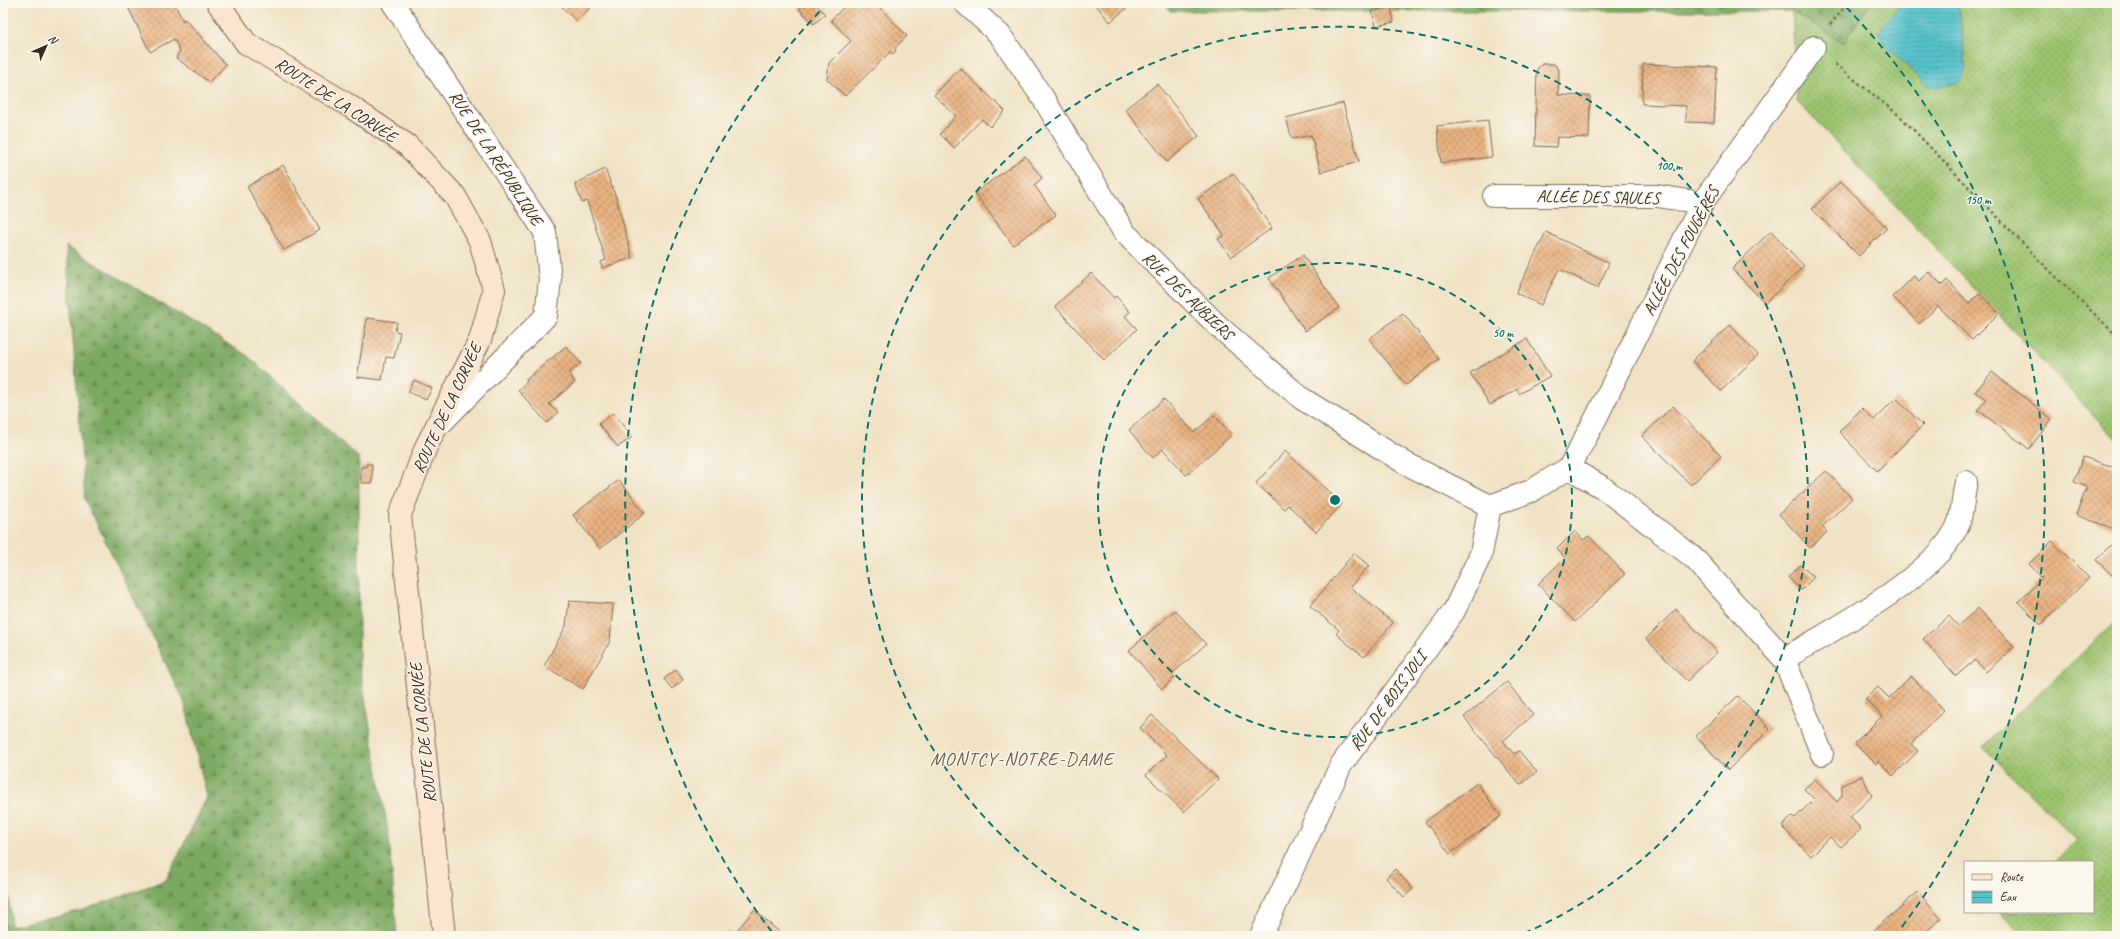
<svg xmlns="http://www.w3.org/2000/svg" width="2120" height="939" viewBox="0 0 2120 939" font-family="Caveat,sans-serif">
  <defs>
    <pattern id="grass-dots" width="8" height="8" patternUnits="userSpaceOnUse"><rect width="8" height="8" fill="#9bc36e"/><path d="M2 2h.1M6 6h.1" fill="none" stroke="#809f5a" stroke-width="1.8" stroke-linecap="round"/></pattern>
    <pattern id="forest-firs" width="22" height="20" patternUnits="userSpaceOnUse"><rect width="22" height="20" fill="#7ca961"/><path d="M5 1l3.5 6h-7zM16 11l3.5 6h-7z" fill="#678a4f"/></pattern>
    <pattern id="water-rules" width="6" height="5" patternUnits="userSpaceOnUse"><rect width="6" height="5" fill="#55c2cc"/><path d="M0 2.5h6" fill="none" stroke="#489ea5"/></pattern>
    <pattern id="building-cross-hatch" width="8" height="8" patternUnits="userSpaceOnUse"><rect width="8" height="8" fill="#e9b281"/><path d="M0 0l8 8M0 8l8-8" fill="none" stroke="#be9169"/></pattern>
  </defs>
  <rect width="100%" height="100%" fill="#fbf7ec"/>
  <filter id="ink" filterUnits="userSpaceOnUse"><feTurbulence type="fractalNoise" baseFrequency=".025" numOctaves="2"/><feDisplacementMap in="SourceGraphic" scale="8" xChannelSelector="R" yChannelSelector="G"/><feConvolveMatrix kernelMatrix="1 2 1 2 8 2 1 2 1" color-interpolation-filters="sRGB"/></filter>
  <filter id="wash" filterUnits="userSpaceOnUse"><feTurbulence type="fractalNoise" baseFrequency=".012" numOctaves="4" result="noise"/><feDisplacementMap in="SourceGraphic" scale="16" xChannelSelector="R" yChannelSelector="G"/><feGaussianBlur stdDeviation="0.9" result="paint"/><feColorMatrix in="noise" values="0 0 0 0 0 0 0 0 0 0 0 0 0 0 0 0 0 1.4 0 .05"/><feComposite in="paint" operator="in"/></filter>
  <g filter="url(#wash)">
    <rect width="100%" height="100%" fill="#f0e2c4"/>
    <g fill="url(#grass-dots)" stroke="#6b7646">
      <path d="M1870,3H2117V440L1797,101L1792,11L1844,43Z"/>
      <path d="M2117,620V936H2024L2000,914L2002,912H2093V862H2054L2077,840L1983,747Z"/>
    </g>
    <g fill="url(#forest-firs)" stroke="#5c6a40">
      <path d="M1164,3H1870L1844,43L1792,11H1170Z"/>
      <path d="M66,246L248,356L359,458V662L389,837L397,936H3V800L11,926L83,910L166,880L207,797L184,701L85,500Z"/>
    </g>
    <path fill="url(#water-rules)" stroke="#487675" d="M1901,3H1958L1966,67L1964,75L1959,82L1941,87L1928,86L1884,43L1878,32Z"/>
    <g id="blocks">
      <g fill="url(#building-cross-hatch)">
        <path d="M126,3H174L183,21L185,19L226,65L209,82L176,58L180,51L174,39L150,52Z"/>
        <path d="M567,3H592L593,5L576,21L562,7Z"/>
        <path d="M805,3H815L825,14L814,24L799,9Z"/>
        <path d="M848,3H875L907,36L895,48L896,51L892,54L890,52L845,96L827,79L829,63L851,41L831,20Z"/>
        <path d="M1094,3H1133L1110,22Z"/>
        <path d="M1391,7L1394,22L1376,26L1372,11Z"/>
        <path d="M1542,64H1554L1559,70L1558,95L1590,96L1589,138L1557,137L1556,147L1535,146L1537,69Z"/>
        <path d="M1643,64L1717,67L1714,123L1686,122V106L1642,104Z"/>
        <path d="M960,68L1005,111L990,127L982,119L954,148L940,134L956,116L934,95Z"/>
        <path d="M1157,84L1199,136L1167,162L1125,109Z"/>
        <path d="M1343,103L1359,162L1321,172L1311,135L1292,139L1286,118Z"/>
        <path d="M1488,120L1492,157L1441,163L1437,126Z"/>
        <path d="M1025,156L1042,178L1034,185L1056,215L1013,245L975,193Z"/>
        <path d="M283,165L320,230L284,250L247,187Z"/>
        <path d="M605,169L617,200L632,258L602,268L601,262L606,260L587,201L582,203L575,184Z"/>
        <path d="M1233,173L1272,228L1231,257L1218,239L1224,235L1198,199Z"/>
        <path d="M1841,181L1887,228L1859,256L1812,209Z"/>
        <path d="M1771,231L1804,266L1765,303L1732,269Z"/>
        <path d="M1546,232L1609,263L1598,288L1559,269L1541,305L1516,293Z"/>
        <path d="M1303,255L1339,308L1305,331L1269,278Z"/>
        <path d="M1929,272L1942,285L1947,280L1969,303L1979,293L1999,313L1972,340L1938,306L1919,324L1893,297L1914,276L1919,281Z"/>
        <path d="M1091,273L1114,298L1116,296L1130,312L1125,316L1137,329L1104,360L1055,306Z"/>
        <path d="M1403,313L1439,359L1406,385L1369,339Z"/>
        <path d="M367,318L397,322L395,331L400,332L394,358L386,357L382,380L357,377Z"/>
        <path d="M1730,325L1758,355L1721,391L1692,361Z"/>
        <path d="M1527,339L1550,376L1519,394L1517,389L1490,405L1470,373Z"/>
        <path d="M566,346L581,363L569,373L575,382L549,404L558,413L547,423L518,390L527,382L526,380Z"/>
        <path d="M1992,372L2052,419L2029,449L1978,410L1986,399L1975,392Z"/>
        <path d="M414,380L432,388L426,400L408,392Z"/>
        <path d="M1896,398L1923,425L1877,471L1839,432L1862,408L1874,420Z"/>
        <path d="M1164,399L1194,433L1214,415L1232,435L1186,475L1163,449L1153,458L1129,430Z"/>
        <path d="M1673,406L1721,456L1691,485L1642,436Z"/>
        <path d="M613,413L632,437L618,447L599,424Z"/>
        <path d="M1285,451L1342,504L1316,532L1288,505L1284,509L1256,483Z"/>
        <path d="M2083,457L2117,468V530L2076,515L2087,487L2074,482Z"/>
        <path d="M366,464H372V483H361V467H366Z"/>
        <path d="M1826,471L1852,498L1822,527L1827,532L1810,548L1779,514Z"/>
        <path d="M619,480L645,513L600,549L573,515Z"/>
        <path d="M1575,531L1583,540L1589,536L1625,574L1575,622L1538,584L1565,558L1557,549Z"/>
        <path d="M2117,539V580L2096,560Z"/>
        <path d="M2052,541L2089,578L2041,625L2018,602L2042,578L2029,564Z"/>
        <path d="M1354,553L1369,566L1350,587L1393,623L1364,657L1336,634L1339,630L1310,606Z"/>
        <path d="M1800,565L1814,577L1801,590L1788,577Z"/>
        <path d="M569,601L613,604L610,641L583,689L544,666L566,626Z"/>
        <path d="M1978,608L2014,647L1986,672L1975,660L1956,676L1923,639L1949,616L1958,626Z"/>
        <path d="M1676,609L1717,652L1687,681L1646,639Z"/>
        <path d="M1175,610L1206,644L1172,674L1175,677L1162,689L1129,650Z"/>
        <path d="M676,670L683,680L672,689L664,679Z"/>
        <path d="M1911,676L1944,710L1911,744L1918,751L1893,776L1878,761L1876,764L1855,743L1882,716L1865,699L1878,687L1889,698Z"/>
        <path d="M1507,682L1533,715L1503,741L1514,754L1519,751L1537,772L1520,785L1464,717Z"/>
        <path d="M1738,696L1770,729L1728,770L1696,736Z"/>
        <path d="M1152,715L1218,779L1184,812L1146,775L1167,755L1140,728Z"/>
        <path d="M1862,776L1872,796L1850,817L1861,829L1841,847L1830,837L1811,856L1782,827L1792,816L1795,818L1814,799L1804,789L1815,779L1837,802L1842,796V785Z"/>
        <path d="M1477,783L1501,816L1450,854L1425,822Z"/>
        <path d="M1395,869L1413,889L1404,897L1386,878Z"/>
        <path d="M1918,892L1941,919L1921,936H1879L1874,930Z"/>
        <path d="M754,910L784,936H724L728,931L733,935Z"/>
      </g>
    </g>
  </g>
  <g filter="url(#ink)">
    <use href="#blocks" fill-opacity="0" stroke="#7a6a58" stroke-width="1"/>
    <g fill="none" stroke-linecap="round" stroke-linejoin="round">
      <g stroke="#7a6a58" stroke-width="24">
        <g id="street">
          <path d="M393,3L545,232L550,279L546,316L440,424"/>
          <path d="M965,3L1000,35L1043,98L1124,232L1217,325L1301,398L1405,463L1490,506"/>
          <path d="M1494,196H1657L1702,203"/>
          <path d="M1569,468L1602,487L1694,558L1784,659L1822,754"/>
          <path d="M1784,659C1830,631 1942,573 1959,522C1963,509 1963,495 1966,482"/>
          <path d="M1261,936L1341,765L1454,611L1481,554L1490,506L1531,491L1569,468L1595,420L1702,203L1814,47"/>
        </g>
      </g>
      <g stroke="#7a6a58" stroke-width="24">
        <path id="secondary" d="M218,3L246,43L345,103L407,145L455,196L480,241L494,290L480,340L426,447L400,515L444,936"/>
      </g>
      <g stroke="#7a6a58" stroke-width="2.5" stroke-dasharray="3 3" stroke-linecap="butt">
        <path d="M1830,25L1848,3"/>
        <path d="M1835,64L1901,117L2040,261L2117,336"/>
      </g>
      <use href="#street" stroke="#fff" stroke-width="22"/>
      <use href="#secondary" stroke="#fce5cf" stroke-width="22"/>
    </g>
  </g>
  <g fill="none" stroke="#0f766e" stroke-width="2" stroke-dasharray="7 5">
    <circle cx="1335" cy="500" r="237"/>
    <path d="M1150 935A473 473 0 1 1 1520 935"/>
    <path d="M772 932A710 710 0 0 1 824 7M1846 7A710 710 0 0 1 1898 932"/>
  </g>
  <g text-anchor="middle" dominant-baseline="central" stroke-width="3" stroke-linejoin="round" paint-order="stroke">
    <g font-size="17" fill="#3b2a1e" stroke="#fbf7ec">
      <text transform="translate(336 100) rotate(33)">ROUTE DE LA CORVÉE</text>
      <text transform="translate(496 158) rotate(57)">RUE DE LA RÉPUBLIQUE</text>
      <text transform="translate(1598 197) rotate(1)">ALLÉE DES SAULES</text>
      <text transform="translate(1681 251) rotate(-62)">ALLÉE DES FOUGÈRES</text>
      <text transform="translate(1188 296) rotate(44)">RUE DES AUBIERS</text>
      <text transform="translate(447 408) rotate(-65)">ROUTE DE LA CORVÉE</text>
      <text transform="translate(1388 701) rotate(-54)">RUE DE BOIS JOLI</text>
      <text transform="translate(423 733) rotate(-96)">ROUTE DE LA CORVÉE</text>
    </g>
    <g font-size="19" letter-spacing="1" fill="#785a41" stroke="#fbf7ec">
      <text x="1022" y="759">MONTCY-NOTRE-DAME</text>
    </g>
  </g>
  <circle cx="1335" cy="500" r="6" fill="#0f766e" stroke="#fbf7ec" stroke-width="2"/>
  <g font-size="12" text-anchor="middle" font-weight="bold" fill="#0f766e" stroke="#fbf7ec" stroke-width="3" stroke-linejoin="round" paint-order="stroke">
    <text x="1669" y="170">100 m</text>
    <text x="1978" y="204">150 m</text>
    <text x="1503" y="337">50 m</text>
  </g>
  <rect width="2120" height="939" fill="none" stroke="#fbf7ec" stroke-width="16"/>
  <rect x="1964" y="861" width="130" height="52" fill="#fbf7ec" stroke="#aea59a"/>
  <rect x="1972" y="874" width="20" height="6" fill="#fce5cf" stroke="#aea59a"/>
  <text x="2000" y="881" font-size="12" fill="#3b2a1e">Route</text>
  <rect x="1972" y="891" width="20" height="12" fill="url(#water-rules)" stroke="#aea59a"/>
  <text x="2000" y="901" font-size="12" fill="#3b2a1e">Eau</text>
  <g transform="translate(46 46) rotate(45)" stroke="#fbf7ec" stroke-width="3" paint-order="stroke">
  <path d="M0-3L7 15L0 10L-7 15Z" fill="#3b2a1e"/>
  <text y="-6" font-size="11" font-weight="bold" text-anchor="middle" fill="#3b2a1e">N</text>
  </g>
</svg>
